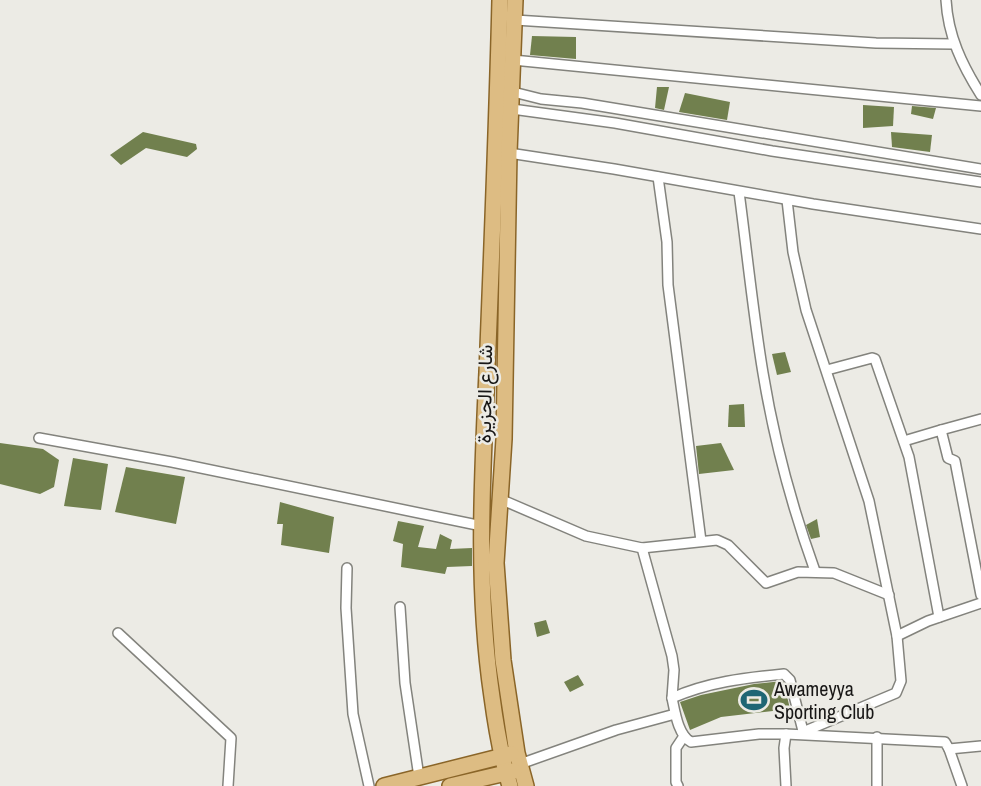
<svg xmlns="http://www.w3.org/2000/svg" width="981" height="786" viewBox="0 0 981 786" font-family="'Archivo Narrow',Vazirmatn,sans-serif">
  <rect width="100%" height="100%" fill="#ecebe5"/>
  <g fill="#71804e">
    <path d="M532,36L576,37V59L530,55Z"/>
    <path d="M657,87H669L664,110L655,108Z"/>
    <path d="M685,93L730,102L727,120L679,112Z"/>
    <path d="M863,105L894,107L893,126L863,128Z"/>
    <path d="M912,106L936,108L933,119L911,114Z"/>
    <path d="M143,132L196,144L197,149L187,157L146,148L121,165L110,155Z"/>
    <path d="M891,132L932,135L930,152L892,147Z"/>
    <path d="M785,352L791,372L777,375L772,354Z"/>
    <path d="M744,404L745,427H728L729,405Z"/>
    <path d="M0,443L43,449L59,460L54,487L40,494L0,484Z"/>
    <path d="M721,443L734,470L699,474L696,446Z"/>
    <path d="M73,458L108,464L101,510L64,506Z"/>
    <path d="M126,467L185,477L176,524L115,512Z"/>
    <path d="M280,502L334,517L329,553L281,545L283,524H277Z"/>
    <path d="M817,519L820,537L811,539L806,525Z"/>
    <path d="M398,521L424,526L418,547L436,549L440,534L452,540L450,549L472,548V566L447,567L445,574L401,567L403,544L393,541Z"/>
    <path d="M546,620L550,633L537,637L534,623Z"/>
    <path d="M578,675L584,685L570,692L564,682Z"/>
    <path d="M782,681L784,683L790,709L721,717L690,730L680,702L701,695L754,684Z"/>
  </g>
  <g fill="none" stroke-linecap="round" stroke-linejoin="round">
    <g stroke="#83837d" stroke-width="12">
      <g id="street">
        <path d="M946,0C948,36 962,65 981,95"/>
        <path d="M515,20L876,43L953,44"/>
        <path d="M513,60L981,106"/>
        <path d="M513,92L541,99L582,103L981,169"/>
        <path d="M512,109L615,123L772,151L981,182"/>
        <path d="M509,153L614,169L813,204L981,229"/>
        <path d="M658,177L667,242L668,285L701,541"/>
        <path d="M739,192C747,252 753,313 763,373C774,440 792,507 815,571"/>
        <path d="M787,200L793,252L806,310L869,501L897,636L901,681L896,693L803,732"/>
        <path d="M827,370L872,358L875,359L909,457L939,617"/>
        <path d="M941,430L981,419"/>
        <path d="M39,438L172,462L482,526"/>
        <path d="M904,441L941,430L948,458L955,461L981,595"/>
        <path d="M500,499L586,536L642,548L672,656L674,670L672,698"/>
        <path d="M642,548L717,540L728,545L766,583L798,572L834,573L889,595"/>
        <path d="M347,568L346,608L353,714L369,786"/>
        <path d="M400,607L405,683L419,777"/>
        <path d="M118,633L231,738L228,786"/>
        <path d="M897,636L928,621L981,603"/>
        <path d="M804,735L790,680L784,674C744,678 708,682 672,698C675,712 678,735 691,742L759,734H786L945,742L949,749L962,786"/>
        <path d="M877,737V786"/>
        <path d="M949,749L981,746"/>
        <path d="M520,764L616,730L675,714"/>
        <path d="M678,786L676,782V748L684,736"/>
        <path d="M786,786L784,748L786,734"/>
      </g>
    </g>
    <g stroke="#8a6528" stroke-width="18">
      <g id="primary">
        <path d="M500,0C497,124 492,248 487,372C482,480 476,589 492,697C496,727 501,757 510,786"/>
        <path d="M515,0L509,153L504,439L496,563L503,660L517,753L526,786"/>
        <path d="M384,786L511,754"/>
        <path d="M450,786L514,771"/>
      </g>
    </g>
    <use href="#street" stroke="#fff" stroke-width="9"/>
    <use href="#primary" stroke="#ddbc83" stroke-width="15"/>
  </g>
  <defs>
    <g id="stadium-bare" transform="scale(2.07)"><path d="M0-5a6.5 5 0 1 0 0 10a6.5 5 0 1 0 0-10ZM-3.5-1.8h7v3.6h-7Z" fill="#1e6674" stroke="#ecebe5" stroke-width="2.5" paint-order="stroke"/></g>
  </defs>
  <g fill-rule="evenodd">
    <use href="#stadium-bare" x="754" y="700"/>
  </g>
  <g text-anchor="middle" dominant-baseline="central" stroke-width="5" stroke-linejoin="round" paint-order="stroke">
    <g font-size="20" fill="#181716" stroke="#ecebe5">
      <text transform="translate(484 394) rotate(-89)">شارع الجزيرة</text>
    </g>
    <g font-size="20" fill="#181716" stroke="#ecebe5" text-anchor="start">
      <text x="774" y="688">Awameyya<tspan x="774" dy="23">Sporting Club</tspan></text>
    </g>
  </g>
</svg>
